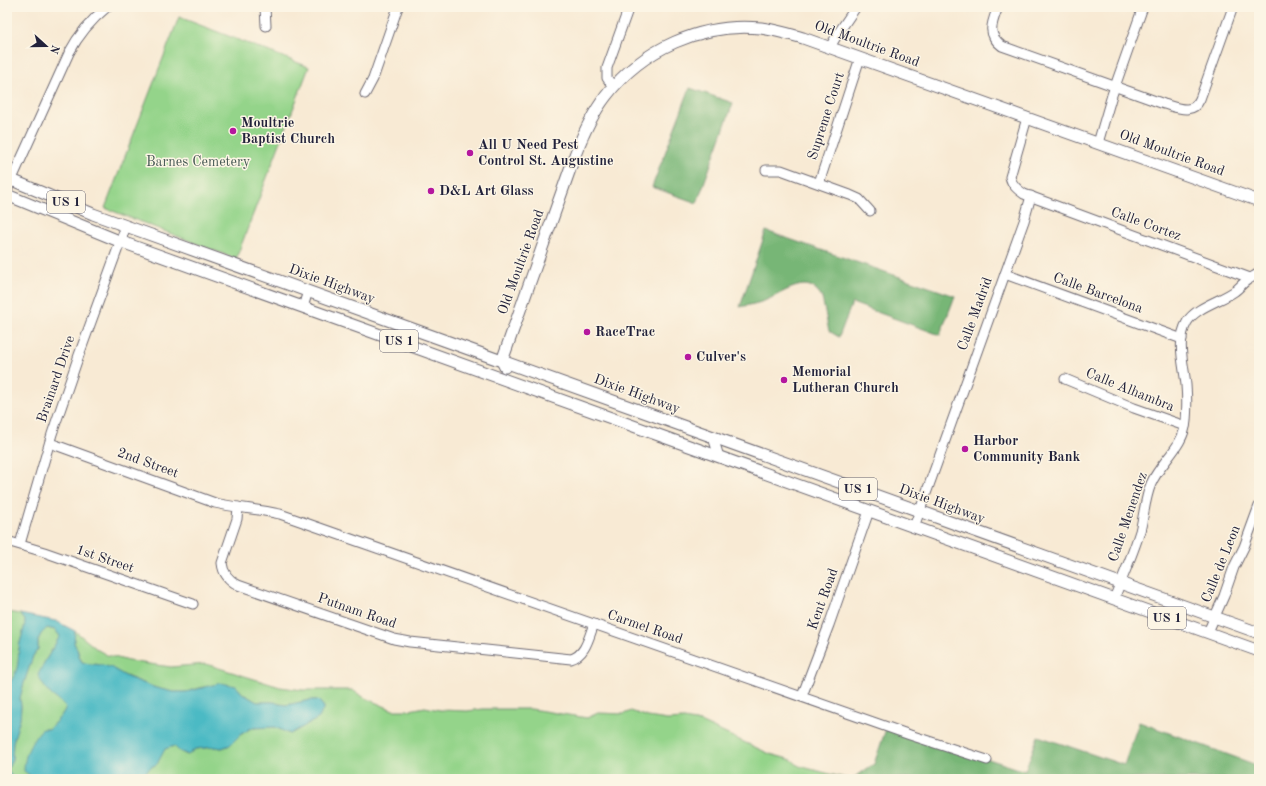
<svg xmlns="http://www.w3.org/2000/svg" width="1266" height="786" viewBox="0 0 1266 786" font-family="'Old Standard TT',serif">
  <rect width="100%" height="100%" fill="#fcf5e5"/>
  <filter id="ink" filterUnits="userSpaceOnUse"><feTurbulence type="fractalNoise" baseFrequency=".025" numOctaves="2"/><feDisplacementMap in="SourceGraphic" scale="8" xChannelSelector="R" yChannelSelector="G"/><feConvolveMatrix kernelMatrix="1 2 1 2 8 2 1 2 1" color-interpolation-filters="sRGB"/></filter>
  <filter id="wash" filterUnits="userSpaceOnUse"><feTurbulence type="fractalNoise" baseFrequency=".012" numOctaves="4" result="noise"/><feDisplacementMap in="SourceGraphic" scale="16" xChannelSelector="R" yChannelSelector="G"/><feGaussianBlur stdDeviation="0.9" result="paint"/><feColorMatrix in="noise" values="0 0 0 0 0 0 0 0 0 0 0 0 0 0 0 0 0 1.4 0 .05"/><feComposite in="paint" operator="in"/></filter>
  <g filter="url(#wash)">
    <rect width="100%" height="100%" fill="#f8ead4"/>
    <g fill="#94d48a" stroke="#5b7b62">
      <path d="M179,17L309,67L236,259L105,208Z"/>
      <path d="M7,612L20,614L25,620C25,630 20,639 19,649C18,658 19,665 15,674C13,679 9,682 7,688Z"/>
      <path d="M47,628L55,630L60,636L44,663L54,697L61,701L66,708L61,716L49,729H42L33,777L35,779C25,779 11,782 7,769L12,759L13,742L20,718L21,706L20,698L23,686L33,656L38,649V640L41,634Z"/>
      <path d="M75,631L98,650L107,655L128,661L171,667L206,664L280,687L303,690H352L365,698L393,710H410L425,707L440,710L467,711L483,709H531L587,718L598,713L624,714L631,711L648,717L667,720L684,719L700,722L770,754L792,760L799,766L845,778L854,779H138L151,767L157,764L164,749L174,746L179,751L187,755L195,749L215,747L222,748L230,745L240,735L251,728L275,727L290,734L318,718L324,707L318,700H310L287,705L279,704L274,702H257L243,694L236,686L203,687L186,692H173L156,688L96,664C83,665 81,663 78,651C76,645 77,650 75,645C73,641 74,636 75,631Z"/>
    </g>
    <g fill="#77b676" stroke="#4c6c58">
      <path d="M690,88L733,103L697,203L652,187Z"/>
      <path d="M766,231L955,296L940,335L852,303L839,337L829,331C827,324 823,297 820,294C806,273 781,295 764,301C756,304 748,305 740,307Z"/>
      <path d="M1139,722L1259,766V779L853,778L874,764L887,726L1025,771L1038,736L1124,765Z"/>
    </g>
    <path fill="#4bbac4" stroke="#366e80" d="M20,614L56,621L75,631L74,643L77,649L79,657L82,662L89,664L103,665L112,668L127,677L156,688L173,692H186L221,683L236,686L243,694L257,702H274L279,704L287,705L310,700H318L324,707L319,718L290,734L275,727L251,728L240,735L230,745L222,748L215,747L195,749L188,755L179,751L174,746L165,749L157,764L151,767L138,779H35L24,771C24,755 31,741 42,729H49L61,716L66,708C62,702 59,701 54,697C46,691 42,683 38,675L44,663L60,636L55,630L47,628L41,634L38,640V649L33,656L23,686L20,698L21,706L20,718L13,742L12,759L8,769L11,776L16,779H7V688C9,682 13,679 15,674C19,665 18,658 19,649C20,639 25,630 25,620Z"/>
  </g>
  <g filter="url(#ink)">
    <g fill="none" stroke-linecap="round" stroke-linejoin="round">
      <g stroke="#6d6871" stroke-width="11">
        <g id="minor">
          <path d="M265,7L266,26"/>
          <path d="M998,7C992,23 986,34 1002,46L1164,104C1178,108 1193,115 1200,99L1233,7"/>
          <path d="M830,47L839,32L856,7"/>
          <path d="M613,87L607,78V68L629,7"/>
          <path d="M365,94L373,79L398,7"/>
          <path d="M1027,118L1010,177C1012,185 1017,189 1024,194L1250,278"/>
          <path d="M1098,143L1112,95L1143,7"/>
          <path d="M766,170H781L850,195L859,199L870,211"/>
          <path d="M819,183L860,58"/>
          <path d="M7,190L69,53C79,34 91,20 107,7"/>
          <path d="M1005,274L1182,339"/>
          <path d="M303,307L308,291"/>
          <path d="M1065,379L1134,408L1185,426"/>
          <path d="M713,437L719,457"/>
          <path d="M50,443L215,503C237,508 258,509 280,514L910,735L987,760"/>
          <path d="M238,507L237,519L222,563C223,573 228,580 238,585L394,639L410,642L571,659C586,655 589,636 594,624"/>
          <path d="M914,527L1024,221L1031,196"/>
          <path d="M7,541L44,552L193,604"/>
          <path d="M20,544L52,434L79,355L126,226"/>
          <path d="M1114,599C1123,576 1133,554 1140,531C1144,516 1145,498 1151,484C1160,462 1184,447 1186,421C1187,409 1187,397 1186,385C1184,365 1176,341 1187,322C1196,307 1221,301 1235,291C1239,288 1242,284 1246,281C1250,278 1255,276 1259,273"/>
          <path d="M1208,632L1224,596L1234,567L1244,547L1259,506"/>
          <path d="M802,696L829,625L869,511"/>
        </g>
      </g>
      <g stroke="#6d6871" stroke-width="13">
        <g id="major">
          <path d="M7,178L93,214L126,226L1259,633"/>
          <path d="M7,195L119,241L1259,651"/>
          <path d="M505,367L502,361L575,155C583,134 592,114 606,96C642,49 702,22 761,28C776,30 789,34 803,38L1259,201"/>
        </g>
      </g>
      <use href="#minor" stroke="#fff" stroke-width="9"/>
      <use href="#major" stroke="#fff" stroke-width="11"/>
    </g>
  </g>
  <g fill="#b5179e" stroke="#fcf5e5" stroke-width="1.5">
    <circle cx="233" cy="131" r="4"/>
    <circle cx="470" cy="153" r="4"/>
    <circle cx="431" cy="191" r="4"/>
    <circle cx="587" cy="332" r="4"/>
    <circle cx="688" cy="357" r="4"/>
    <circle cx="784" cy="380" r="4"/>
    <circle cx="965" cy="449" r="4"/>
  </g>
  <g text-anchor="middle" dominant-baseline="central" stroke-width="3" stroke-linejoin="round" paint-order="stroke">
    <g fill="#fcf5e5" stroke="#63616e" stroke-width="1">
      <rect x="47" y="191" width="38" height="22" rx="3"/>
      <rect x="380" y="330" width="38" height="22" rx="3"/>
      <rect x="839" y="478" width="38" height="22" rx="3"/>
      <rect x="1148" y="607" width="38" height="22" rx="3"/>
    </g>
    <g font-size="13" font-weight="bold" fill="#22223b">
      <text x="66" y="202">US 1</text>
      <text x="399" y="341">US 1</text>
      <text x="858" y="489">US 1</text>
      <text x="1167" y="618">US 1</text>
    </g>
    <g font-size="14" fill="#22223b" stroke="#fcf5e5">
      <text transform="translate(867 44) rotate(20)">Old Moultrie Road</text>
      <text transform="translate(826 116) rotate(-72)">Supreme Court</text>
      <text transform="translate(1172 153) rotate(20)">Old Moultrie Road</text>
      <text transform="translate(1146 224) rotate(20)">Calle Cortez</text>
      <text transform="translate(521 262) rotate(-70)">Old Moultrie Road</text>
      <text transform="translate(332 284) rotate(20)">Dixie Highway</text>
      <text transform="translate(1098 293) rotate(20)">Calle Barcelona</text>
      <text transform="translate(975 314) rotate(-70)">Calle Madrid</text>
      <text transform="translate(56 379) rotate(-71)">Brainard Drive</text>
      <text transform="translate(1130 390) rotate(22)">Calle Alhambra</text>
      <text transform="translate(637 394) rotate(20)">Dixie Highway</text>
      <text transform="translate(148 463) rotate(20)">2nd Street</text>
      <text transform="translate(942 504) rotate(20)">Dixie Highway</text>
      <text transform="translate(1128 517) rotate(-71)">Calle Menendez</text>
      <text transform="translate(105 559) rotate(19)">1st Street</text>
      <text transform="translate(1221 564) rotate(-68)">Calle de Leon</text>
      <text transform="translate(823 599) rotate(-70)">Kent Road</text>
      <text transform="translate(357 611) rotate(19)">Putnam Road</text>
      <text transform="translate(645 627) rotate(19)">Carmel Road</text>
    </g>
    <g font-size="14" font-weight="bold" fill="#22223b" stroke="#fcf5e5" text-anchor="start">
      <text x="241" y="123">Moultrie<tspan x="241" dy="16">Baptist Church</tspan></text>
      <text x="478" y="145">All U Need Pest<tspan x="478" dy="16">Control St. Augustine</tspan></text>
      <text x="439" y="191">D&amp;L Art Glass</text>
      <text x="595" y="332">RaceTrac</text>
      <text x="696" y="357">Culver's</text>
      <text x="792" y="372">Memorial<tspan x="792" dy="16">Lutheran Church</tspan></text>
      <text x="973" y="441">Harbor<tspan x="973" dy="16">Community Bank</tspan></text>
    </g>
    <g font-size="14" fill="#445753" stroke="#fcf5e5">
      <text x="198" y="162">Barnes Cemetery</text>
    </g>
  </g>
  <rect width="1266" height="786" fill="none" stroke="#fcf5e5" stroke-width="24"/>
  <g transform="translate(46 46) rotate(111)" stroke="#fcf5e5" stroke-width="3" paint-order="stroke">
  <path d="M0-3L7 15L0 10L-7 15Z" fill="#22223b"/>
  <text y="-6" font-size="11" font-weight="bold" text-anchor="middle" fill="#22223b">N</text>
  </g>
</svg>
